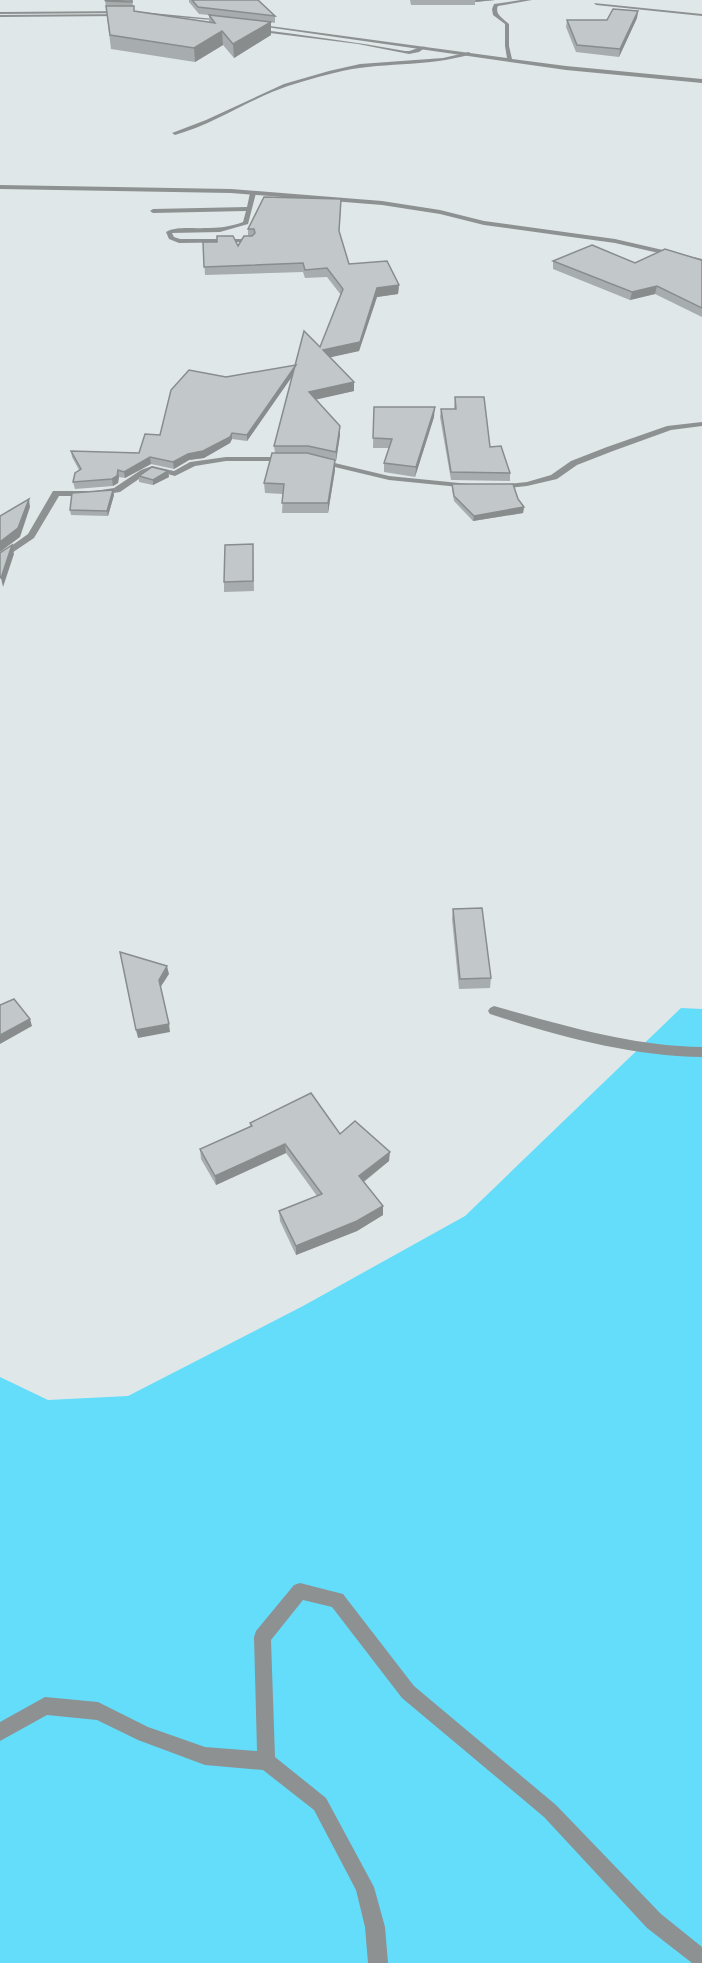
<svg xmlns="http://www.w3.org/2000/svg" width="702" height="1963" viewBox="0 0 702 1963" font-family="'Open Sans',sans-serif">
  <rect width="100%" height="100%" fill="#e0e7e8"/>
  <path fill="#64ddfb" d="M681,1008L702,1009V1963H0V1377L48,1400L128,1396L303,1306L465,1216Z"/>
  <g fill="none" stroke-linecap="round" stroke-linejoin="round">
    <g fill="#8e9192" fill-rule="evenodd">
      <path d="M594,3L702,14V16L596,5Z"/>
      <path d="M124,14L122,16L0,17V15Z"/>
      <path d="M255,29C305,35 355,42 405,51C413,52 419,45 426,47L419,52L409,54L358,44L253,31Z"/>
      <path d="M469,52L471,54C426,68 379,61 334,73C313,78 292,84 272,92C239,106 210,125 175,135L172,133L206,120L284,84L329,71L360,64L443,58Z"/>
      <path d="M253,191L256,193L248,224L220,232L172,233L174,237L180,239H253V241L251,242L179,243L169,239L166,232C177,226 192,229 204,228C218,228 230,227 243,222L246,211L153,213L150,211L153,209L247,207L250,193Z"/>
      <path d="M494,1006C562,1025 630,1046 702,1047V1057C630,1056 558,1036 490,1014L488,1011L490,1008Z"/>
      <path d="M300,1583L343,1594L414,1686L556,1805L661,1914L702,1947V1963H692L647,1928L544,1817L402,1698L332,1607L303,1600L271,1640L275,1757L326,1798L374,1887L385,1927L388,1963H368L365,1927L356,1890L314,1810L263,1770L205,1765L138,1740L97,1720L47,1715L0,1741V1722L45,1697L98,1702L148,1727L205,1747L257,1751L254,1637L256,1631L294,1585Z"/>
    </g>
    <g fill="#8e9192" fill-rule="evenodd">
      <path d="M521,0H532L498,6C494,14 504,19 509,24V46L512,59L566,66L702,79V83L566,70L253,25L255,24L507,58L505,46V24L493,15L492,9L494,4Z"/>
      <path d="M131,11L225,20L223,21L131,13L0,14V12Z"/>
      <path d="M0,185L231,189L382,201L440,210L484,221L615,239L702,259V263L615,243L484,225L440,214L382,205L231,193L0,189Z"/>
      <path d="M702,422V426L671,430L613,451L577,465L557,479L527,486L498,489L494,487L498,485L527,482L551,475L571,461L607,447L667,426Z"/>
      <path d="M226,457H286L290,459L286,461H226L195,466L175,476L152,470L120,492L94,496H59L34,538L0,561V554L28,534L53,491H94L114,488L141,470L152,466L174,471L190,462Z"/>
      <path d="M318,459L389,476L469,484L473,486L469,488L389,480L318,463Z"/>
    </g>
  </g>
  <g fill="#a7acae">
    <path d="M105,0H132L134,11L209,22V15L199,14L189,2V0H258L275,16V23L271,22V35L234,58L223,45L195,62L111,49Z"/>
    <path d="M410,0H495L475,2V5H411Z"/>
    <path d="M638,11L637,18L619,57L576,52L566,27L567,20H607Z"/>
    <path d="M341,207L339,233L349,264L399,285L398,294L377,297L359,351L330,357L354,382V391L316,399L340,435L336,461H335V470L328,513H282L283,494L265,493L264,483L275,453L274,446L292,376L247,441L232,439L230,443L204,458L189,460L174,469L151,464L125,478L119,477L118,483L113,486L75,489L73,482L79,470L72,457L71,451L139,453L226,377L295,365L320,347L341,295L327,277L305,278L303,272L205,275L203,242L238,246L248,236V229Z"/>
    <path d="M701,260H702V317L655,294L630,300L553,269V261L635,263Z"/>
    <path d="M455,397L490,447L510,473V481L451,480L440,417L441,409H454Z"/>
    <path d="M374,407L434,417L415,477L384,472V463L389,448H373Z"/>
    <path d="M168,471L169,477L153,485L139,482V476Z"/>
    <path d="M452,484L518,499L524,507L523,513L473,521L454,501L452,489Z"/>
    <path d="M113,490L114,495L108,516L71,515L70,510Z"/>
    <path d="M253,544L254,591L224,592V582Z"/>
    <path d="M453,909L491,978L490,988L459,989L452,919Z"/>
    <path d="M250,1123L340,1134L389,1161L364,1182L383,1206V1215L357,1231L296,1255L280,1221L279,1211L317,1196L286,1153L216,1185L201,1159L200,1149L250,1126Z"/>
  </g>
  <g fill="#888c8d">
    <path d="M476,0H495L475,2Z"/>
    <path d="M638,11L637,18L619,57L620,49Z"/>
    <path d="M271,22V35L234,58L233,44Z"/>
    <path d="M222,31L223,45L195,62L194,48Z"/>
    <path d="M399,285L398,294L377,297L359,351L323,359V350L377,288Z"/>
    <path d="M657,286L655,294L630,300L632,292Z"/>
    <path d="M296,365V371L247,441V435Z"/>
    <path d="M354,382V391L310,401L309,392Z"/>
    <path d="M435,407L434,417L415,477L416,467Z"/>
    <path d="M340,426V435L336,461V452Z"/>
    <path d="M232,433V439L230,443L204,458L189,460L174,469L173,462L188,454Z"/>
    <path d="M150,457L151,464L125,478L124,472Z"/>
    <path d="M335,460V470L328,513V503Z"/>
    <path d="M118,470L119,477L118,483L113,486L112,479Z"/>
    <path d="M168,471L169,477L153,485V480Z"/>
    <path d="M113,490L114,495L108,516L107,511Z"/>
    <path d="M29,499L30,507L20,537L0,552V542Z"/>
    <path d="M524,507L523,513L473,521L474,516Z"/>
    <path d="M12,545L14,554L3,587L1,578Z"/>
    <path d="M167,966L169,974L160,988L159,980Z"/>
    <path d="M30,1019L32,1026L0,1044V1035Z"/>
    <path d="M169,1024L170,1032L138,1038L136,1030Z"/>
    <path d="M285,1144L286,1153L216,1185L215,1176Z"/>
    <path d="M390,1152L389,1161L359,1185V1176Z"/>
    <path d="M383,1206V1215L357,1231L296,1255V1246Z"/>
  </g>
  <g fill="#c2c8ca" stroke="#888c8d" stroke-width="1.5">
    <path d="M105,0H132V2L106,1Z"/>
    <path d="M192,0H258L275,16L198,7Z"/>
    <path d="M106,6H134V11L215,23L209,15L271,22L233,44L222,31L194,48L110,35Z"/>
    <path d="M613,9L638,11L620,49L577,45L567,20H607Z"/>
    <path d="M264,197L341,199L339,231L349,264L387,261L399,285L377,288L360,342L323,350L354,382L309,392L340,426L336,452L308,446H274L304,331L320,347L343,289L327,268L305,270L303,263L204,267L203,242H217V236H233L238,246L244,236H252L255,233L254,229H248Z"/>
    <path d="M592,245L635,263L665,249L701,260H702V308L657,286L632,292L553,261Z"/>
    <path d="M296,365L247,435L232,433L230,437L203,451L188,454L173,462L150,457L124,472L118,470L117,476L112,479L73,482L75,473L81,469L71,451L139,453L145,434L160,435L171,390L189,370L226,377Z"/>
    <path d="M455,397H484L490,447L501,446L510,473L451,472L441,409H456Z"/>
    <path d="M374,407H435L416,467L384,463L392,439L373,438Z"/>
    <path d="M272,453H307L335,460L328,503H282L284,484L264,483Z"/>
    <path d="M152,467L168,471L153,480L139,476Z"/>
    <path d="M452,484H513L518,499L524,507L474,516L454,496Z"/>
    <path d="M113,490L107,511L70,510L72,493Z"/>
    <path d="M29,499L18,528L0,542V516Z"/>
    <path d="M253,544V581L224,582L225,545Z"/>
    <path d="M12,545L1,578L0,577V553Z"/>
    <path d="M482,908L491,978L460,979L453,909Z"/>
    <path d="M120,952L167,966L159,980L169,1024L136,1030Z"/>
    <path d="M14,999L30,1019L0,1035V1005Z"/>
    <path d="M311,1093L340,1134L355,1121L390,1152L359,1176L383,1206L357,1221L296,1246L279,1211L322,1194L285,1144L215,1176L200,1149L252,1126L250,1123Z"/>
  </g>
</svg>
